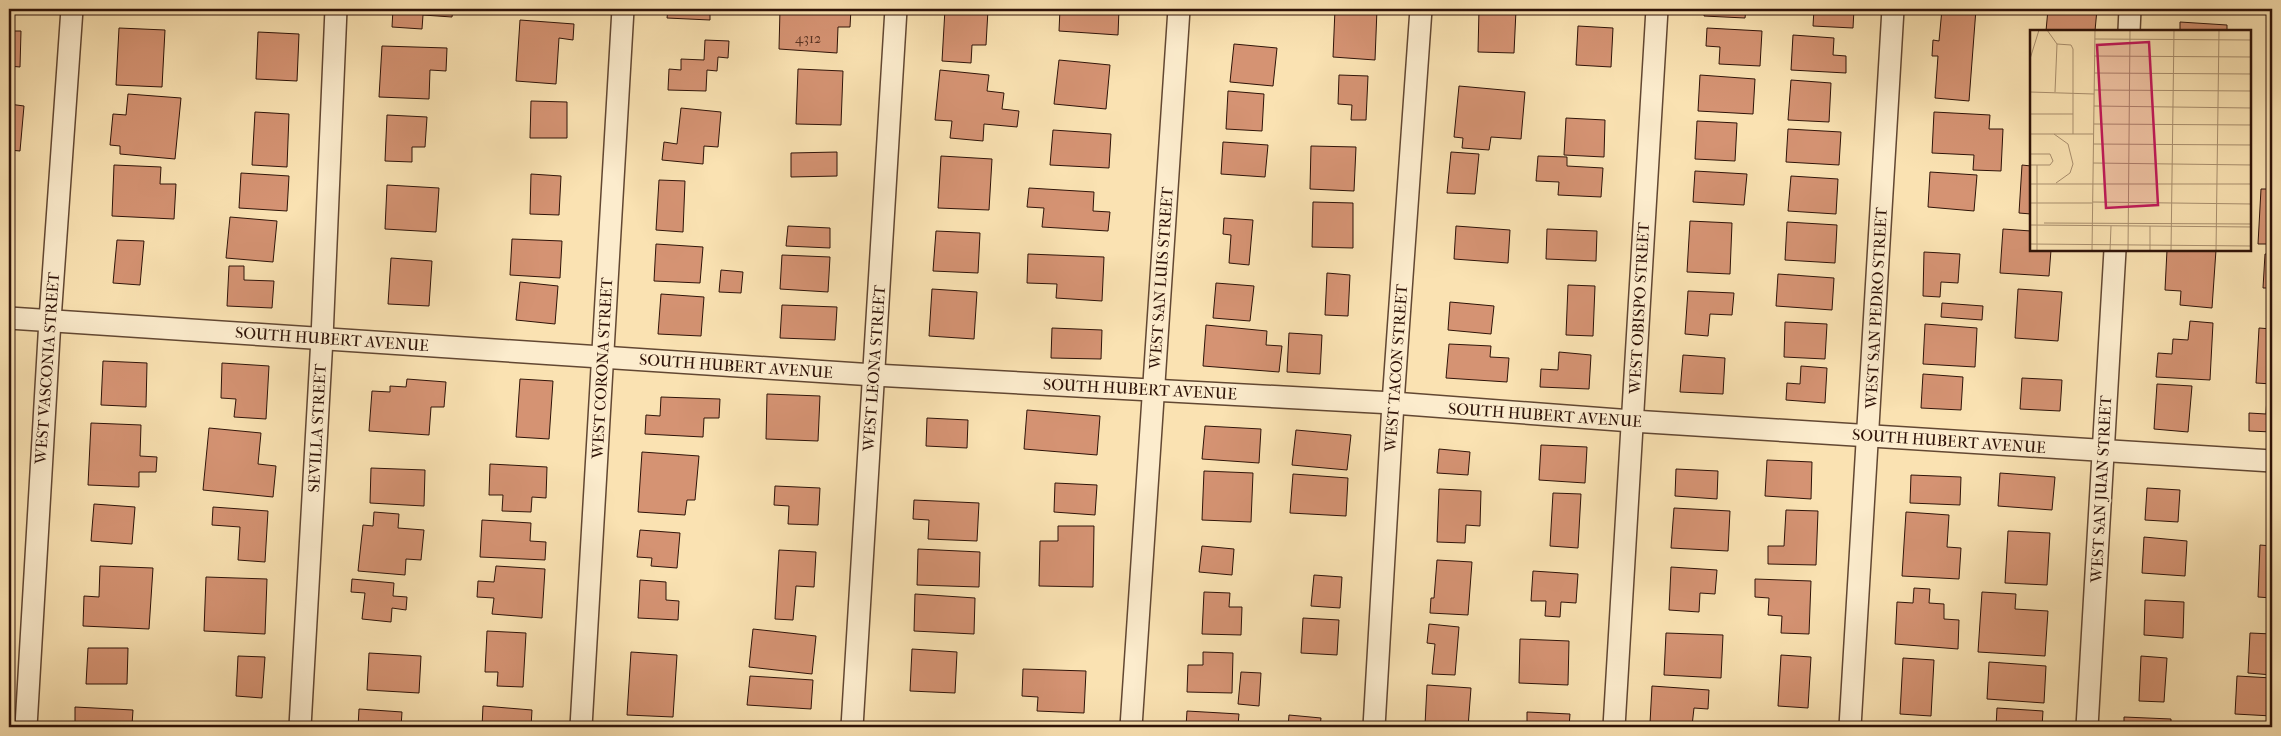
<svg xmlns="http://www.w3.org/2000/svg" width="2281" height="736" viewBox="0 0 2281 736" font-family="'IM FELL French Canon',serif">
  <rect width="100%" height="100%" fill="#fae2b2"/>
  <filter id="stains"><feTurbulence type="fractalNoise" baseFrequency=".004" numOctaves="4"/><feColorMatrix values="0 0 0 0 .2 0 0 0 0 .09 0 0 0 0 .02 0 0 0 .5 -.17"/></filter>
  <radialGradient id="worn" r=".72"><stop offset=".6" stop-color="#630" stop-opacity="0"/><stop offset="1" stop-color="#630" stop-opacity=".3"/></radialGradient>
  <g fill="#d59373" stroke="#2f1308">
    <path d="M124,9H155L154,13L124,11Z"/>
    <path d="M393,9H453L452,17L423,15L422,29L392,27Z"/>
    <path d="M531,9H567V11Z"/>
    <path d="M668,9H710V20L667,18Z"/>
    <path d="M780,9H851L850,27H838L837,53L779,49Z"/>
    <path d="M945,9L988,10L986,45H972L971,63L942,61Z"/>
    <path d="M1060,9H1119L1118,35L1059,31Z"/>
    <path d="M1335,9H1377L1375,60L1333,57Z"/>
    <path d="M1479,9L1516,10L1514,53L1478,52Z"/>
    <path d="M1705,9H1746L1745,18L1704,16Z"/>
    <path d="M1814,9H1854L1853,28L1813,26Z"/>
    <path d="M1942,9H1976L1969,101L1935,98L1938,56H1932L1933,40L1939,41Z"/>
    <path d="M2048,9H2097L2095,31H2046Z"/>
    <path d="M520,20L574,24L573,40L559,38L556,84L516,81Z"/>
    <path d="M2180,22L2227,25V31H2180Z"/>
    <path d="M1578,26L1613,28L1611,67L1576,65Z"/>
    <path d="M119,28L165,30L162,87L116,85Z"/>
    <path d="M1707,28L1762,31L1760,66L1719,64L1720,47L1706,46Z"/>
    <path d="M9,31H21L20,67L9,66Z"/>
    <path d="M258,32L299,34L297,81L256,79Z"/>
    <path d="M1793,35L1834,38L1833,55L1846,56V73L1791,70Z"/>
    <path d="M705,40L729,41L728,58L718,57L717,71L707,70L706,91L668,90L669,69L681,70V59L704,60Z"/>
    <path d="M1234,44L1277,48L1273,86L1230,82Z"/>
    <path d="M382,46L447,48L446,71L430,70L429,99L379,97Z"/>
    <path d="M1059,60L1110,65L1106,109L1054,104Z"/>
    <path d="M798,69L843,71L841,125L796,124Z"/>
    <path d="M940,70L989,75L987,91L1004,93L1002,109L1019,111L1017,127L984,124L983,141L950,138L952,121L935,120Z"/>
    <path d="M1339,75L1368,76L1366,120H1351L1352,105L1338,104Z"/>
    <path d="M1700,75L1755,79L1753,114L1698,111Z"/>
    <path d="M1791,80L1831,83L1829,122L1788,120Z"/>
    <path d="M1459,86L1525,92L1521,139L1491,137L1489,150L1462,148L1463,138L1454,137Z"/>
    <path d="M9,89V104L24,106L20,151L9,150Z"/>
    <path d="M1228,91L1264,94L1262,131L1226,129Z"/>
    <path d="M128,94L181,98L175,159L120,154V146L110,145L113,114L126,115Z"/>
    <path d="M531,101L567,102V138H530Z"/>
    <path d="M681,108L721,112L718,147L704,146L703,164L662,160L664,142L677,144Z"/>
    <path d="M255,112L289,114L287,167L252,165Z"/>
    <path d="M1934,112L1990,115L1989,129H2003L2001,171L1973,170L1974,155L1932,153Z"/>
    <path d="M387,115L427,117L425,147H412V162L385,161Z"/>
    <path d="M1566,118L1605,120L1604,157L1564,155Z"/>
    <path d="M1697,121L1737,123L1735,161L1695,159Z"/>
    <path d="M1788,129L1841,132L1839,165L1786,162Z"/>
    <path d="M1053,130L1111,134L1109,168L1050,165Z"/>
    <path d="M1223,142L1268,145L1265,177L1221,174Z"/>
    <path d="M1311,146L1356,147L1354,191L1310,189Z"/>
    <path d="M837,152V176L791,177V153Z"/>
    <path d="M1451,152L1479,154L1475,194L1447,193Z"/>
    <path d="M941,156L992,159L989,210L938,208Z"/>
    <path d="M1538,156L1567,157V166L1603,168L1601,197L1558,195L1559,182L1536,181Z"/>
    <path d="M114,165L161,167L160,184H176L174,219L112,216Z"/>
    <path d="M2022,165L2031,166V214L2019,213Z"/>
    <path d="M1695,171L1747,174L1744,205L1693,202Z"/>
    <path d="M1930,172L1977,175L1974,211L1928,207Z"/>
    <path d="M241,173L289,176L287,211L239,208Z"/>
    <path d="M531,174L561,176L559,215L530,214Z"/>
    <path d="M1791,176L1838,179L1836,214L1788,211Z"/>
    <path d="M659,180L685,181L683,232L656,230Z"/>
    <path d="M387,185L439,188L436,232L385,229Z"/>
    <path d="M1029,188L1094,192L1093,211L1110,212L1108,231L1042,227L1044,208L1027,207Z"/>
    <path d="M2261,189H2272V244H2258Z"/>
    <path d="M1313,202L1353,203V248L1312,247Z"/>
    <path d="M230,217L277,221L273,262L226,258Z"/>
    <path d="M1224,218L1253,220L1249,265L1229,263L1231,235L1223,234Z"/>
    <path d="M1690,221L1732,223L1730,274L1687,272Z"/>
    <path d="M1787,222L1837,225L1835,263L1785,260Z"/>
    <path d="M788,226L830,228V248L786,246Z"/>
    <path d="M1456,226L1510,230L1508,263L1454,259Z"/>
    <path d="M1547,229L1597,231L1596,261L1546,259Z"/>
    <path d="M2003,229L2031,231V250H2051L2049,276L2000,273Z"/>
    <path d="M936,231L980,233L978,273L933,271Z"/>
    <path d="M512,239L562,241L560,278L510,275Z"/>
    <path d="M117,240L144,241L140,285L113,283Z"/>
    <path d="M656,244L703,247L700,283L654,281Z"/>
    <path d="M2167,250H2216L2212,308L2180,305L2181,291L2165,290Z"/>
    <path d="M1924,252L1960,254L1958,283L1941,282L1940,297L1923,296Z"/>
    <path d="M1028,254L1104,257L1102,301L1056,298L1057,284L1027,283Z"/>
    <path d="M2265,254H2272V288H2263Z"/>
    <path d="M782,255L830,257L828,292L780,289Z"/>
    <path d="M391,258L432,261L429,306L388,304Z"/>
    <path d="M229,266H244V280L274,281L272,308L227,306Z"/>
    <path d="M721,270L743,272L741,293L719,292Z"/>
    <path d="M1327,273L1350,275L1348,316L1325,315Z"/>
    <path d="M1778,274L1834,278L1832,310L1776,306Z"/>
    <path d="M520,282L558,286L555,324L516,320Z"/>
    <path d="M1216,283L1254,286L1250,321L1213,318Z"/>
    <path d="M1568,285L1595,286L1593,336L1566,335Z"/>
    <path d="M932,289L977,292L974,339L929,336Z"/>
    <path d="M2018,289L2062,292L2058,341L2015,338Z"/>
    <path d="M1688,291L1734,293L1732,315L1710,314L1708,336L1685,334Z"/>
    <path d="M661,294L704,297L701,336L658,334Z"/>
    <path d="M1450,302L1494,306L1491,334L1448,330Z"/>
    <path d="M1942,303L1983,306L1982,320L1941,317Z"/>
    <path d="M782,305L837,307L835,340L780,338Z"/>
    <path d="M2190,321L2213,323L2210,380L2156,377L2158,353L2172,354L2173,339L2188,340Z"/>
    <path d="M1785,322L1827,324L1825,359L1784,357Z"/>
    <path d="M1925,324L1977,328L1975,367L1923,364Z"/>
    <path d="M1206,325L1267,331L1266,345L1282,346L1279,372L1203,366Z"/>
    <path d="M1052,328L1102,330L1101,359L1051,358Z"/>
    <path d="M2259,328L2272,329V384L2256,383Z"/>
    <path d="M1289,333L1322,335L1320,374L1287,372Z"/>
    <path d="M1449,344L1491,346L1490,357L1509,358L1507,382L1446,378Z"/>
    <path d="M1559,352L1591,355L1589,389L1540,387L1541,369L1558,370Z"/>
    <path d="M1683,355L1725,358L1723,394L1680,392Z"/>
    <path d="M103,361L147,363L146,407L101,405Z"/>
    <path d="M222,363L269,366L266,419L234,417L236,399L221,398Z"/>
    <path d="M1801,366L1827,368L1825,403L1786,400L1787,383L1800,384Z"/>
    <path d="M1923,374L1963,377L1961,410L1921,408Z"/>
    <path d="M2022,378L2062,380L2060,411L2020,409Z"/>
    <path d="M407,379L446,382L444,407H431L429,435L369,431L372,391L390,392V386L406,387Z"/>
    <path d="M520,379L553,381L549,439L516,437Z"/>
    <path d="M2157,384L2192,386L2188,432L2154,429Z"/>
    <path d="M767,394L820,396L818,441L766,439Z"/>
    <path d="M2267,396H2272V432L2249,431V413L2266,414Z"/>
    <path d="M661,397L720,399L719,418H704L703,437L645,434L646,415L660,416Z"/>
    <path d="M1027,410L1100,416L1097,455L1024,449Z"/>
    <path d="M927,418L968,420L967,448L926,446Z"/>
    <path d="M91,423L141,425L140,456L157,457L156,472H139V487L88,485Z"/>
    <path d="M1205,426L1261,429L1259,463L1202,459Z"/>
    <path d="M209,428L261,433L258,464L276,466L273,497L203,490Z"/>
    <path d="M1296,430L1351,435L1347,470L1292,465Z"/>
    <path d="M1541,445L1587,447L1585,483L1539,480Z"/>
    <path d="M1439,449L1470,452L1468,475L1437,473Z"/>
    <path d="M642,452L699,456L695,500H687L685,515L638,512Z"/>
    <path d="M1767,460L1812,462L1811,499L1765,496Z"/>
    <path d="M490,464L547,467L546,498L532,497L531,512L502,511L503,495H489Z"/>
    <path d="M371,468L425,470L424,506L370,503Z"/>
    <path d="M1676,469L1718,471L1717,499L1675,496Z"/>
    <path d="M1204,471L1253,473L1251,522L1202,520Z"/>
    <path d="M2000,473L2055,477L2052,510L1998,506Z"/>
    <path d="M1293,474L1348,478L1346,516L1290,513Z"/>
    <path d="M1911,475L1961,477L1960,505L1910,503Z"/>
    <path d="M1055,483L1097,485L1095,515L1054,512Z"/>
    <path d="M775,486L820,488L818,525L788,524L789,506L774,505Z"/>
    <path d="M2147,488L2180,490L2178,522L2145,520Z"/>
    <path d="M1439,489L1481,491L1480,526L1466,525L1465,543L1437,542Z"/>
    <path d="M1553,493L1581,494L1578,548L1550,546Z"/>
    <path d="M914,500L979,503L977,541L928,539L929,520L913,519Z"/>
    <path d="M94,504L135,507L132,544L91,541Z"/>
    <path d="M213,507L268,511L265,562L238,560L240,527L212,525Z"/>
    <path d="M1674,508L1730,511L1728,551L1671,548Z"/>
    <path d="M1786,510L1818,511L1816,565L1768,564V546H1784Z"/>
    <path d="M374,512L399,514L398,528L424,530L421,560L406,559L405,575L358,571L363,525L373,526Z"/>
    <path d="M1906,512L1949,515L1947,547L1961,548L1959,579L1902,576Z"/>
    <path d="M482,520L531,523L530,541L546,542L545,560L480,557Z"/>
    <path d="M1058,526H1094L1093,587L1039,586L1040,541H1058Z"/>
    <path d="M640,530L680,533L677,568L651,566L652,558L637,557Z"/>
    <path d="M2008,531L2050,533L2047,585L2005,583Z"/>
    <path d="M2144,537L2187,541L2185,576L2142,573Z"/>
    <path d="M2260,545L2272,546V598L2258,597Z"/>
    <path d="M1202,546L1234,549L1232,575L1199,572Z"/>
    <path d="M918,549L980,552L979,587L917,585Z"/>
    <path d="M779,550L816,552L814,587L796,586L793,620L775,619Z"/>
    <path d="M1437,560L1472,562L1468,615L1430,613L1431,598H1434Z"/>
    <path d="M100,566L153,568L149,629L83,626L84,596L99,597Z"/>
    <path d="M496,566L545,569L542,618L492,614L494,598L477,597L478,581L494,582Z"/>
    <path d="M1671,567L1717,570L1715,594L1700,593L1699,612L1669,610Z"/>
    <path d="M1533,571L1578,574L1576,603L1561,602L1560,617L1545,616L1546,601H1531Z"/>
    <path d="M1314,575L1342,577L1340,608L1311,606Z"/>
    <path d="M206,577L267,579L265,634L204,631Z"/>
    <path d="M352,579L394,583L393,596L407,597L406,610L392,608L391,622L362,619L365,593L351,592Z"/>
    <path d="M1755,579L1811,581L1809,634L1781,633L1782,616L1768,615L1769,598L1755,597Z"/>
    <path d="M640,580L666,582V600L679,601L678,620L638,618Z"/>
    <path d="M1914,588L1930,589L1929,603L1944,604V619L1959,620L1958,649L1895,644L1897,602L1913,603Z"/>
    <path d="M1204,592L1230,593L1229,607H1242L1241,635L1202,634Z"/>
    <path d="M1982,592L2016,594L2015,609L2048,611L2045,656L1978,652Z"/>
    <path d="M915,594L975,598L974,634L914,631Z"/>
    <path d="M2145,600L2184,602L2183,638L2144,635Z"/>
    <path d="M1303,618L1339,620L1337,655L1301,653Z"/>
    <path d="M1429,624L1459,627L1455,675L1432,674L1435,644L1427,643Z"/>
    <path d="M753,629L816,636L812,674L749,667Z"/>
    <path d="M487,631L526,633L523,687L497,686L498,672H485Z"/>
    <path d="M1666,633L1723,635L1721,678L1664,675Z"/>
    <path d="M2250,633L2272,634V675L2248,673Z"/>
    <path d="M1520,639L1569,641L1568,685L1519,683Z"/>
    <path d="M88,648H128L127,684H86Z"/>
    <path d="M912,649L957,652L955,693L910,691Z"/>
    <path d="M631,652L677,655L673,717L627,715Z"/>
    <path d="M1203,652L1233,653L1232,693L1187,692L1188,665H1203Z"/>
    <path d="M369,653L421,656L419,693L367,690Z"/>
    <path d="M1781,655L1811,657L1808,708L1778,706Z"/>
    <path d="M238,656L265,657L262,698L236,696Z"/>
    <path d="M2141,656L2167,658L2164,702L2139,701Z"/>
    <path d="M1903,658L1934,660L1931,716L1900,714Z"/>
    <path d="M1989,662L2046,666L2044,703L1987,699Z"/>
    <path d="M1023,669L1086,671L1084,713L1037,711L1038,697L1022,696Z"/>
    <path d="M1241,672L1261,673L1259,706L1238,704Z"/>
    <path d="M750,676L813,680L811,709L747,705Z"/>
    <path d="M2237,676L2272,678V716L2235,714Z"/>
    <path d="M1427,685L1471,688L1468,727L1425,725Z"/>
    <path d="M1652,686L1709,690L1708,709L1694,708L1692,726L1650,723Z"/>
    <path d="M483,706L532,710L531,727H482Z"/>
    <path d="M75,707L133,710L132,725L161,727H75Z"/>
    <path d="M1997,708L2043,711L2042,727H1996Z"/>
    <path d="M359,709L402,712L401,727H358Z"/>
    <path d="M1187,711L1239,714L1238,725H1242V727H1186Z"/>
    <path d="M1527,712L1570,714L1569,727H1527Z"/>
    <path d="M1289,715L1321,718L1320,727H1288Z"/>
    <path d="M2124,717L2171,719V727H2124Z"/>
    <path d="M194,723L242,726V727H194Z"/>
    <path d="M1760,724L1799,726V727H1760Z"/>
    <path d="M2241,724L2272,726V727H2241Z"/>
  </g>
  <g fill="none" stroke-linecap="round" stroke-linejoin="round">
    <g stroke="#624732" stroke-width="24">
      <g id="minor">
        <path d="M2129,31L2130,9"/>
        <path d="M9,318L874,375L1393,403L1632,421L2272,461"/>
        <path d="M26,727L50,320L72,9"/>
        <path d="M300,727L322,338L336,9"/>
        <path d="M581,727L623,9"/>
        <path d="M852,727L896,9"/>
        <path d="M1131,727L1179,9"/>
        <path d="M1374,727L1393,403L1421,9"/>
        <path d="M1614,727L1657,9"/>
        <path d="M1850,727L1893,9"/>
        <path d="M2087,727L2115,250"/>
      </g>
    </g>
    <use href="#minor" stroke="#fceccd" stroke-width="21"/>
  </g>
  <g text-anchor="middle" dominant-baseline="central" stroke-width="4" stroke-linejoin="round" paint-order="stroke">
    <g font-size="14" fill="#583323">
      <text x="808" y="38">4312</text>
    </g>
    <g font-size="16" fill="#2f1308" stroke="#fceccd">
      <text transform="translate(1161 278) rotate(-86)">WEST SAN LUIS STREET</text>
      <text transform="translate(1639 308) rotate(-87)">WEST OBISPO STREET</text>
      <text transform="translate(1876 308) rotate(-87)">WEST SAN PEDRO STREET</text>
      <text transform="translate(332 339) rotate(4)">SOUTH HUBERT AVENUE</text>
      <text transform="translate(736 366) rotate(4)">SOUTH HUBERT AVENUE</text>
      <text transform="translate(47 368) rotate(-86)">WEST VASCONIA STREET</text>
      <text transform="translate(602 368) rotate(-87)">WEST CORONA STREET</text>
      <text transform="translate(874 368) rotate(-86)">WEST LEONA STREET</text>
      <text transform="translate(1396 368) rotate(-86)">WEST TACON STREET</text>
      <text transform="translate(1140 389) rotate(3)">SOUTH HUBERT AVENUE</text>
      <text transform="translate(1545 415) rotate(4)">SOUTH HUBERT AVENUE</text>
      <text transform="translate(317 428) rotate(-87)">SEVILLA STREET</text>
      <text transform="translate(1949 441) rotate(4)">SOUTH HUBERT AVENUE</text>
      <text transform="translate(2101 489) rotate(-87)">WEST SAN JUAN STREET</text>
    </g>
  </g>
  <g transform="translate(2030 30)">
    <rect width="221" height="221" fill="#fae2b2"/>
    <path fill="none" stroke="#a98f6e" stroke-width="1" d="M17,0L27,14L41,15L43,19V104M65,9L222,10M64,26L222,27M0,29L9,0M64,43L222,44M64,60L222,61M0,62L64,64M25,62L27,14M64,76L222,78M0,84H43M64,94L222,95M0,104H63M24,104L38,114L43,134L40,143L26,153M63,114L222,115M0,124H20L23,131L20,135H0M63,133L222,135M0,154H222M63,172L222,174M0,173H62M14,193L222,194M0,195L222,197M0,214L222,216M7,221V135M62,221L65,0M80,221L81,196M98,221L100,0M120,221V196M141,221L144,0M186,221L189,0"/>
    <path fill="#c2185b" fill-opacity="0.15" stroke="#c2185b" stroke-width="2.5" d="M119,12L128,175L76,178L67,15Z"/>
    <rect width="221" height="221" fill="none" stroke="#2f1308" stroke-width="2.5"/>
  </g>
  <rect width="2281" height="736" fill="none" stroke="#fae2b2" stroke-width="30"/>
  <rect x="10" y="10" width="2261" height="716" fill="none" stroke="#2f1308" stroke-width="2.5"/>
  <rect x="15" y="15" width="2251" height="706" fill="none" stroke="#2f1308"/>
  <rect width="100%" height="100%" filter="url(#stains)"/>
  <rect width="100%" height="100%" fill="url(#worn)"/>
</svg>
